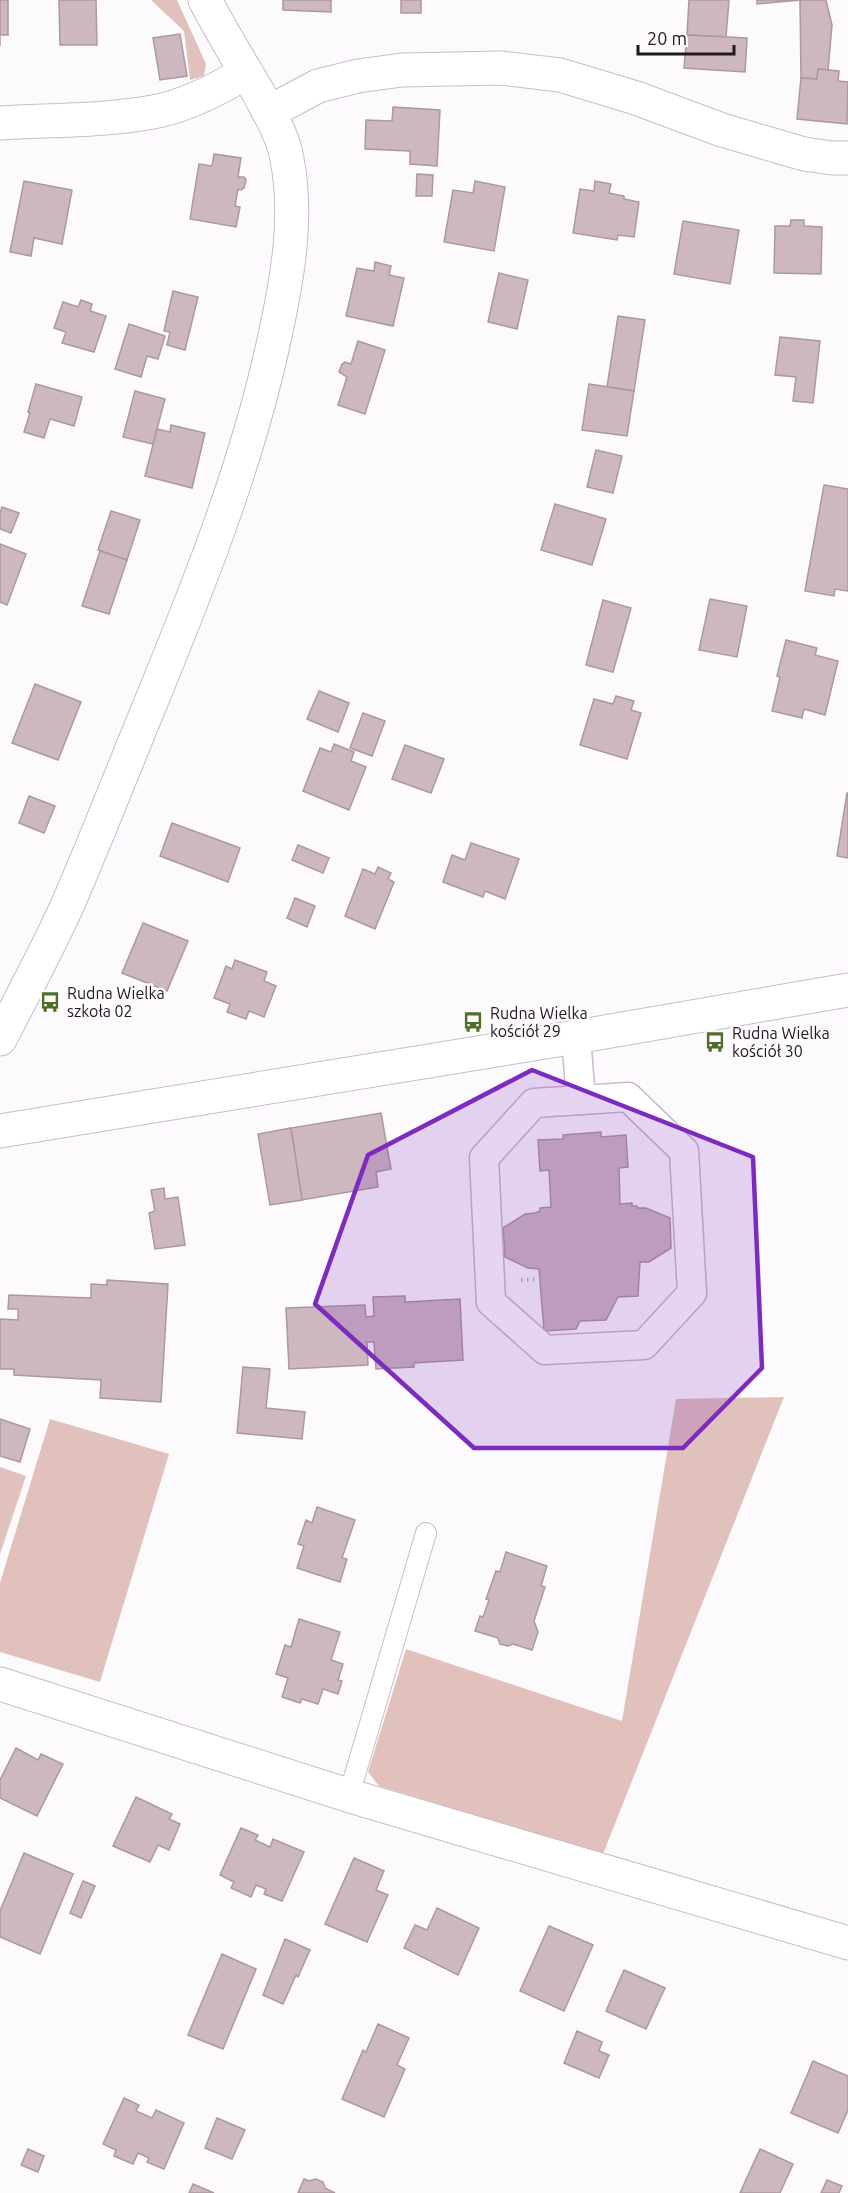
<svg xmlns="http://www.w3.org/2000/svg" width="848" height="2193" viewBox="0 0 848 2193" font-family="Ubuntu,sans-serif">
  <rect width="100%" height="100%" fill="#fdfafd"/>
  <g fill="#e1c1bb">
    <path d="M151,0H177L206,64L204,76L190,80L184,31Z"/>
    <path d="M784,1397L603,1854L379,1786L368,1772L406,1649L622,1721L676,1399Z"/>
    <path d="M50,1419L169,1454L100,1682L0,1652V1583Z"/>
    <path d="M0,1467L26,1476L0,1554Z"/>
  </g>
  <g fill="#cdb8bf" stroke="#ac989e" stroke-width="1.5">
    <path d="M0,0H8V35H0V46Z"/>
    <path d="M59,0H96L97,45H60Z"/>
    <path d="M283,0H331V12L283,10Z"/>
    <rect x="401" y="0" width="20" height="13"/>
    <path d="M689,0H729L726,37L687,35Z"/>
    <path d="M757,0H801L757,4Z"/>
    <path d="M800,0H826L832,25L828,70L818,69L817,79L801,78Z"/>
    <path d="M180,34L187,76L160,80L153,38Z"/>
    <path d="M687,35L747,38L745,72L684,68Z"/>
    <path d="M818,69L839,71L838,81L848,82L847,124L797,119L801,78L817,79Z"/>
    <path d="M393,107L440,110L437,166L410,164V151L365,149L366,120L392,121Z"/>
    <path d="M214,154L241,158L238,177H244L246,180L244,188L241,190L238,189L235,206L240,207L236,227L190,219L199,164L212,166Z"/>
    <path d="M417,174L433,175L432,196H416Z"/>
    <path d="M24,181L72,190L62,244L34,238L31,256L10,252Z"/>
    <path d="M475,181L505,187L494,251L444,242L453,190L473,193Z"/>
    <path d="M595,181L611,184L609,193L624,196V199L639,202L634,237L618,235L617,240L573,233L580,189L594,191Z"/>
    <path d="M791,220H804V226L822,227L821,274L774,273L775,226H790Z"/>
    <path d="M683,221L739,230L730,284L674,274Z"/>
    <path d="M375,262L391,266L389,275L404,278L393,326L346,316L357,268L374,271Z"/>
    <path d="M499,273L528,280L517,329L488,322Z"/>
    <path d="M173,291L198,297L185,350L167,345L170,332L164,331Z"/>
    <path d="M81,300L92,304L90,311L106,316L94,352L62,343L66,332L54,328L63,302L78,307Z"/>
    <path d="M618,316L645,320L634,391L607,387Z"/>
    <path d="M129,324L165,336L158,359L147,356L141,377L115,369Z"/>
    <path d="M780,337L820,341L813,403L793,401L796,377L775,375Z"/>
    <path d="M358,341L385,350L365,414L338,405L347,377L339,372L342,364L345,362L351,364Z"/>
    <path d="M36,384L82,397L74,426L50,419L44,438L24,432L30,413L28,412Z"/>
    <path d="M589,384L634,391L627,436L582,430Z"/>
    <path d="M135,391L165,399L153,444L123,437Z"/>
    <path d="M171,425L205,433L192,488L145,476L157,429L170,432Z"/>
    <path d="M596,450L622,456L613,493L587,487Z"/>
    <path d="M824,485L848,489V591L835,589L834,596L805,591Z"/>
    <path d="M555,504L606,519L592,565L541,550Z"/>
    <path d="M2,507L19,513L11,533L0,529V513Z"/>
    <path d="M111,511L140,520L127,560L98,550Z"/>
    <path d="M0,544L26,554L7,605L0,602Z"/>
    <path d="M100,551L127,560L109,614L82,606Z"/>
    <path d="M710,599L747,606L737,657L699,650Z"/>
    <path d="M603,600L631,608L613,672L586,665Z"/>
    <path d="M786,640L817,648L815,655L838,661L825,715L804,709L802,718L772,711L780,677L777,676Z"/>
    <path d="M35,684L81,702L58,760L12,743Z"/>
    <path d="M319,691L349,703L338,732L307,719Z"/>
    <path d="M616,696L634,701L631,710L641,713L627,759L580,745L594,699L613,704Z"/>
    <path d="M363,713L385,721L372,756L350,748Z"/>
    <path d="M334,744L354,752L351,761L366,767L349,810L303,791L320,748L331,752Z"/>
    <path d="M405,745L444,759L431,793L392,779Z"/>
    <path d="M847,793H848V858L837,856Z"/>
    <path d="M29,796L55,806L44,833L19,823Z"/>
    <path d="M172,823L240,848L228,882L160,856Z"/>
    <path d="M471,843L519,859L505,899L485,891L483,897L443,882L452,855L465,860Z"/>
    <path d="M298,845L329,858L323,873L292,860Z"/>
    <path d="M378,867L391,873L388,879L394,882L375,929L345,916L363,869L375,874Z"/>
    <path d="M295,898L315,906L307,927L287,918Z"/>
    <path d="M143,923L188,941L167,991L122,973Z"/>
    <path d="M235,960L267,972L264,981L276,986L264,1017L249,1011L246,1019L227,1012L230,1004L214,998L226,966L232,969Z"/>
    <path d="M381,1113L391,1169L376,1172L378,1187L302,1200L291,1128Z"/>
    <path d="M291,1128L302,1200L270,1205L258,1134Z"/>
    <path d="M601,1132V1137L626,1135L628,1167L619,1168L620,1204L632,1203V1206H637V1208H646L670,1218L671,1248L649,1262H640L638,1296L618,1297L606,1320L580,1321L576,1329L544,1331L539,1269L528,1268L505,1257L503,1228L525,1214L535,1213L540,1211V1208L551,1207L549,1170L540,1171L538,1140L563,1139V1135Z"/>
    <path d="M164,1188L165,1199L178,1197L185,1245L155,1249L149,1213L155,1211L151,1190Z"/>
    <path d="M107,1280L168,1284L161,1402L100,1398L101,1380L14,1375V1369H0V1319L18,1320V1309H8L9,1295L91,1298V1284L107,1285Z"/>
    <path d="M405,1296V1302L460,1299L463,1360L414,1363V1367L376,1369L374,1342H367L368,1365L289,1369L286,1308L365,1305L366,1317L374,1316L373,1297Z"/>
    <path d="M243,1367L270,1369L266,1408L305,1412L302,1439L237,1433Z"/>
    <path d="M0,1419L30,1429L20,1462L0,1456Z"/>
    <path d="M317,1507L355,1520L342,1558L347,1559L340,1582L297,1568L304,1546L298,1544L306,1520L312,1523Z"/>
    <path d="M506,1552L547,1566L541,1586L545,1587L534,1621L538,1632L532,1650L513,1644L508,1646L500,1644L498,1638L475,1631L480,1616L483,1617L489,1600L486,1599L496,1571L500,1572Z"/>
    <path d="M299,1619L340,1632L331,1660L343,1664L338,1680L342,1681L338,1694L323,1689L318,1704L302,1699L300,1703L282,1697L288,1678L276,1674L285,1645L291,1647Z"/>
    <path d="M16,1748L38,1760L41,1754L63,1764L37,1816L0,1798V1780Z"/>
    <path d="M136,1797L172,1814L169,1819L180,1824L169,1850L158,1845L150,1862L113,1846Z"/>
    <path d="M241,1828L258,1835L255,1840L270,1847L273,1839L304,1852L282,1901L264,1894L266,1889L256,1885L251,1897L231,1888L234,1882L220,1875Z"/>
    <path d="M24,1853L73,1874L40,1954L0,1937V1911Z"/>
    <path d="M354,1858L384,1871L376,1890L388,1895L367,1942L325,1924Z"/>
    <path d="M83,1881L95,1886L81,1918L70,1913Z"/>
    <path d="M437,1908L479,1928L458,1975L404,1948L415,1925L427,1930Z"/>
    <path d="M549,1926L593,1945L564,2011L520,1991Z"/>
    <path d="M285,1939L310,1950L298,1977L296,1975L283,2004L263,1995Z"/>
    <path d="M222,1954L256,1969L223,2049L188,2035Z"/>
    <path d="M624,1970L665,1988L646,2029L606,2011Z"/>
    <path d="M378,2024L409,2038L397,2065L405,2069L384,2117L342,2099L363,2050L366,2052Z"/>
    <path d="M577,2031L602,2042L599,2051L609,2055L599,2078L564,2063Z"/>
    <path d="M813,2061L848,2076V2110L838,2133L791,2113Z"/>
    <path d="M124,2098L139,2105L136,2111L152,2118L156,2110L184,2123L164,2169L147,2162L149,2158L138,2153L133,2164L114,2156L116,2150L103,2144Z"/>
    <path d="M217,2118L245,2130L232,2159L205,2148Z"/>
    <path d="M28,2149L44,2156L38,2172L21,2165Z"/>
    <path d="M760,2149L793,2164L780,2193H740Z"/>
    <path d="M304,2179L309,2181L316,2179L323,2182L325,2188L335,2193H298Z"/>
    <path d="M827,2180L842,2186L839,2193H821Z"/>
    <path d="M193,2184L214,2193H189Z"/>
  </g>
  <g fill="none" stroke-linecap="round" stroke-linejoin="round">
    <g stroke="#c9bccb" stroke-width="22">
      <path id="service" d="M349,1795L426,1533"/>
    </g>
    <g stroke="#c9bccb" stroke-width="31">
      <g id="pedestrian">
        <path d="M576,1037L581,1100"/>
        <path d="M628,1097L684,1151L692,1293L644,1345L545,1350L491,1302L484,1158L534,1103Z"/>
      </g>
    </g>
    <g stroke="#c9bccb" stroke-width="35">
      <g id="minor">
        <path d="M269,112L318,86L358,76L402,70L501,68L560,75L636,98L722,130L756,140L804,154L832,158H848"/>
        <path d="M0,123C51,120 103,121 153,112C186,106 217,90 246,72"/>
        <path d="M0,1684L357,1798L848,1943"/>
      </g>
    </g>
    <g stroke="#c9bccb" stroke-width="35">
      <g id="tertiary">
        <path d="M0,1039C23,995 47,950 68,904C96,839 122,773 149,707C199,585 249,461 276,331C288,275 298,216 287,159C283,135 269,113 258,92C240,62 221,31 205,0"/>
        <path d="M0,1131L576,1037L848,990"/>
      </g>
    </g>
    <path stroke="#b9b6b9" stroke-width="4" stroke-dasharray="1.5 4.5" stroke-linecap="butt" d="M521,1280L541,1279"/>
    <use href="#service" stroke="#fff" stroke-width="20"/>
    <use href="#pedestrian" stroke="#fff" stroke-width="28"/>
    <use href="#minor" stroke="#fff" stroke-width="33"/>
    <use href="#tertiary" stroke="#fff" stroke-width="33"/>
  </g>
  <path fill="#7b2cbf" fill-opacity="0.2" stroke="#7b2cbf" stroke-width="4.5" stroke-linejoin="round" d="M532,1070L753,1157L762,1368L683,1448H474L315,1304L368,1155Z"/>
  <defs>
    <g id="bus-bare" transform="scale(1.62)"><path d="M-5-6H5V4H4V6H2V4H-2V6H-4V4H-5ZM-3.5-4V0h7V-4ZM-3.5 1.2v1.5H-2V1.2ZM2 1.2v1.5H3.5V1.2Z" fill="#4e6f27" stroke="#fdfafd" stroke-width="2.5" paint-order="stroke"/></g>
  </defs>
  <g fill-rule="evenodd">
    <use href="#bus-bare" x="50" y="1002"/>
    <use href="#bus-bare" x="473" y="1022"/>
    <use href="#bus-bare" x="715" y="1042"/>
  </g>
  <g text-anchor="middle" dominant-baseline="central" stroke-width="5" stroke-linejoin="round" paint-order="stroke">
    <g font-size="16" fill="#1f1a1f" stroke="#fdfafd" text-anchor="start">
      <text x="67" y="993">Rudna Wielka<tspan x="67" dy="18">szkoła 02</tspan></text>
      <text x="490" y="1013">Rudna Wielka<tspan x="490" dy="18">kościół 29</tspan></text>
      <text x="732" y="1033">Rudna Wielka<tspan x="732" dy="18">kościół 30</tspan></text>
    </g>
  </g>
  <path d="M638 45v9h96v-9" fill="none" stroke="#1f1a1f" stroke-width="3"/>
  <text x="647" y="45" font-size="18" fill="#1f1a1f" stroke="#fdfafd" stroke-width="4.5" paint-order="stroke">20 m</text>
</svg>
